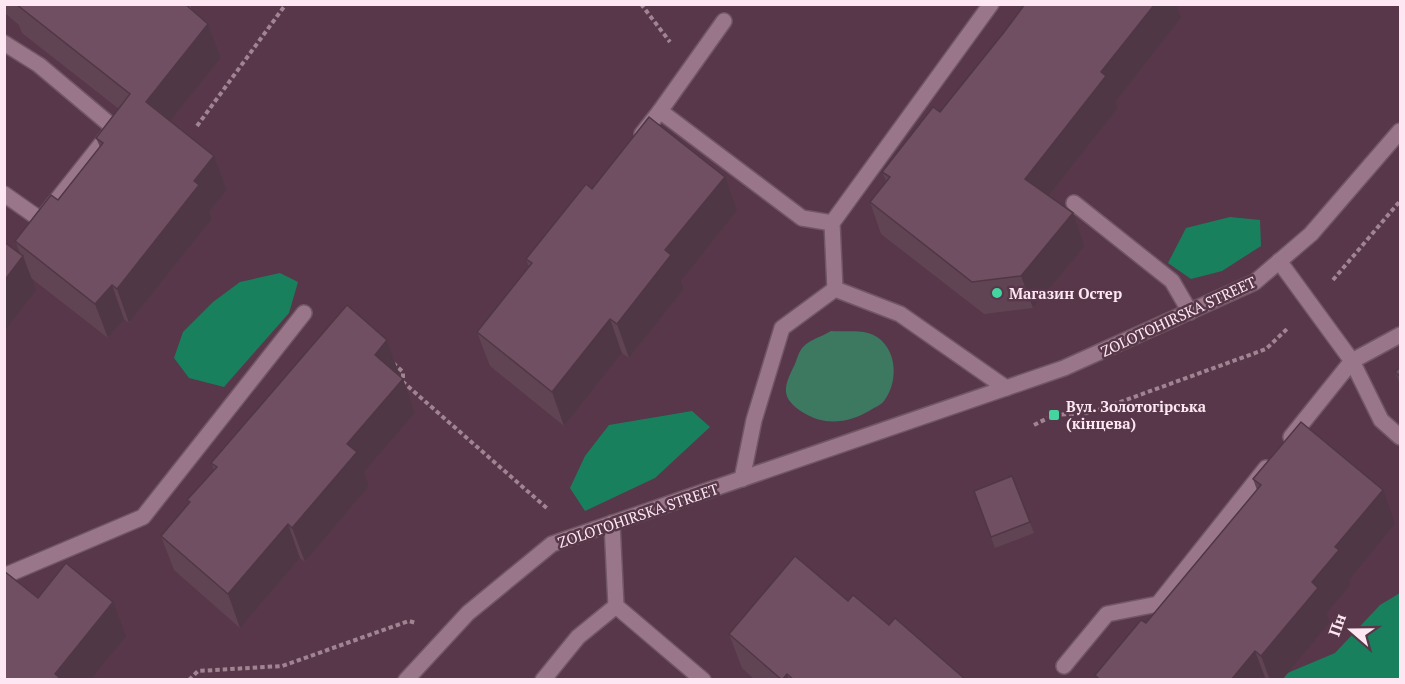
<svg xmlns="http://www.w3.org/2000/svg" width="1405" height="684" viewBox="0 0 1405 684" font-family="'PT Serif',serif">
  <rect width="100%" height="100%" fill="#573749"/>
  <path fill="#3c7960" d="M831,331C842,332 857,330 868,333C896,341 901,379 884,401C880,406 873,408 869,411C848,423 825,426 804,413C779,398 784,386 795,364C797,359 799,351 803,347C809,340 823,336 831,331Z"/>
  <g fill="#19805d">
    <path d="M1230,217L1260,220L1261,246L1222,271L1191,279L1168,263L1186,228Z"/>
    <path d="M280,273L298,282L289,313L224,387L189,378L174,358L183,332L213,302L240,282Z"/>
    <path d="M692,411L710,427L655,478L585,511L570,488L585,456L609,425Z"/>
    <path d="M1400,593V679L1278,680V677L1335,653L1380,605Z"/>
  </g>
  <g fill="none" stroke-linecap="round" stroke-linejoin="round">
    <g stroke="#715666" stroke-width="18">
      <g id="lane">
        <path d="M4,43L39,65L114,128L41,220L4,194"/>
        <path d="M660,111L724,21"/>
        <path d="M642,134L660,111L802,218L832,223"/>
        <path d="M1074,203L1172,281L1190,312"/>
        <path d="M1279,261L1352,361L1381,420L1400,437"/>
        <path d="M835,289L832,223L991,4"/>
        <path d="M1291,437L1352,361L1400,335"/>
        <path d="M612,523L616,606L703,680"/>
        <path d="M4,576L143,517L304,313"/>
        <path d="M1064,666L1107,614L1158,604L1266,468"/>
        <path d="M543,680L578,637L616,606"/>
      </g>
    </g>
    <g stroke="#715666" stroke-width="18">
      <g id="street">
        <path d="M742,479L754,420L782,328L835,289L900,314L1006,388"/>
        <path d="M406,680L468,613L552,544L1064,368L1255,282L1311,234L1400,131"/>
      </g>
    </g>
    <g stroke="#a08493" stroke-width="4" stroke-dasharray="4.5 3" stroke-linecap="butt">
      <path d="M641,4L670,42"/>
      <path d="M197,126L286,4"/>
      <path d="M1333,280L1400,201"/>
      <path d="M393,363L403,372V382L549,510"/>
      <path d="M1034,425L1054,415L1090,413L1266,349L1289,327"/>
      <path d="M189,680L198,671L282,666L409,621L416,623"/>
    </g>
    <use href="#lane" stroke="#9a768a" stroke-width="15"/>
    <use href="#street" stroke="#9a768a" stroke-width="15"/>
  </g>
  <g fill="#614454">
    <path d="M4,4H190L192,10L208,24L221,58L170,121L214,156L227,190L209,212L212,219L129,323L124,319L108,338L31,278L36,290L15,241L58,200L100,147L96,138L119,109L22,33L19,25L6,14L4,11Z"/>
    <path d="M1181,18L1116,101L1118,108L1049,196L1073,213L1085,246L1033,308L984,314L881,234L870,202L886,181L882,172L940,112Z"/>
    <path d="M592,189L737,211L681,281L684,289L629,358L622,353L564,426L490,366L477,332L529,267L526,259Z"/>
    <path d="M387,340L399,374V375L403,379L415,413L364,472L369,486L305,562L300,558L240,628L174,570L161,536L189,504L187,500L214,470L211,463Z"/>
    <path d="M1401,366V387L1395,372Z"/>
    <path d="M1012,476L1034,533L995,548L974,491Z"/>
    <path d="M1253,479L1395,524L1349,580L1351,584L1327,613L1330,622L1282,680H1097L1095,675L1146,623L1257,490Z"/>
    <path d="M848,601L889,625L966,680H755L742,668L729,634Z"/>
  </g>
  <g fill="#4f3745">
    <path d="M1155,4H1176L1181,18L1116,101L1118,108L1037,211L1025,179L1101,72Z"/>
    <path d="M208,24L221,58L158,136L146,102Z"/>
    <path d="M214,156L227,190L209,212L212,219L129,323L117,289L194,181Z"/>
    <path d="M725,177L737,211L681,281L684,289L629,358L617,324L665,250Z"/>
    <path d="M1073,213L1085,246L1033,308L1021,276Z"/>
    <path d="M23,256L36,290L4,331V281Z"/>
    <path d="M112,285L124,319L108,338L95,304Z"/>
    <path d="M610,319L622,353L564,426L552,392Z"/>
    <path d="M387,340L399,374L388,389L375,355Z"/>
    <path d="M403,379L415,413L364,472L369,486L305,562L292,528L347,444Z"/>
    <path d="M1383,490L1395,524L1349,580L1351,584L1327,613L1330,622L1282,680H1270L1261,656L1335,547Z"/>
    <path d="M288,524L300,558L240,628L228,594Z"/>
    <path d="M113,602L126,636L90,680H57L55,674Z"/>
    <path d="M1255,651L1266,680H1231Z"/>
    <path d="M787,674L789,680H782Z"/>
  </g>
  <g fill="#714f62" stroke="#4f3745" stroke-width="1.5">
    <path d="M16,4H185L208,24L146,102L214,156L194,181L199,185L117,289L112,285L95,304L15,241L51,195L58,200L103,143L96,138L130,94Z"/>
    <path d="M1025,4H1155L1101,72L1106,76L1025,179L1073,213L1021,276L972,282L870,202L890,177L882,172L933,107L940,112L1005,31Z"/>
    <path d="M649,117L725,177L665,250L671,255L617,324L610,319L552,392L477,332L532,263L526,259L586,184L592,189Z"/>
    <path d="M4,242L23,256L4,281Z"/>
    <path d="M347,305L387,340L375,355L403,379L347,444L357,452L292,528L288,524L228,594L161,536L190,502L187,500L217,467L211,463Z"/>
    <path d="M1401,366V377L1395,372Z"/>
    <path d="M1301,422L1383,490L1335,547L1339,550L1312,582L1318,588L1261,656L1255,651L1231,680H1100L1095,675L1141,620L1146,623L1261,485L1253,479Z"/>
    <path d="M1012,476L1030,522L991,537L974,491Z"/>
    <path d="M795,556L848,601L853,595L889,625L895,618L966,680H794L787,674L782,680L729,634Z"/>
    <path d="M66,563L113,602L55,674L62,680H4V571L38,598Z"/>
  </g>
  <g fill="#44d49f" stroke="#573749" stroke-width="2">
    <circle cx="997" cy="293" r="6"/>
    <rect x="1048" y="409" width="12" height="12" rx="3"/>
  </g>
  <g text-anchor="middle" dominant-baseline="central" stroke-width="5" stroke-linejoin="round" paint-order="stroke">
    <g font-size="15" font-weight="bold" fill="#fce7f2" stroke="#573749" text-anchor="start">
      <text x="1009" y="293">Магазин Остер</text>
      <text x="1066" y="406">Вул. Золотогірська<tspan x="1066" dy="17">(кінцева)</tspan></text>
    </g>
    <g font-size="15" fill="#fce7f2" stroke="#573749">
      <text transform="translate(1178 316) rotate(-25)">ZOLOTOHIRSKA STREET</text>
      <text transform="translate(638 515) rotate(-19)">ZOLOTOHIRSKA STREET</text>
    </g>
  </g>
  <rect width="1405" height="684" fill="none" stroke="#fce7f2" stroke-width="12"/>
  <g transform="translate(1351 630) rotate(290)" stroke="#573749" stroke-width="4.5" paint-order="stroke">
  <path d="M0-4.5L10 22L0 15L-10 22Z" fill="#fce7f2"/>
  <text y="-9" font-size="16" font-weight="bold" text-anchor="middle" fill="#fce7f2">Пн</text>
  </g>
</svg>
